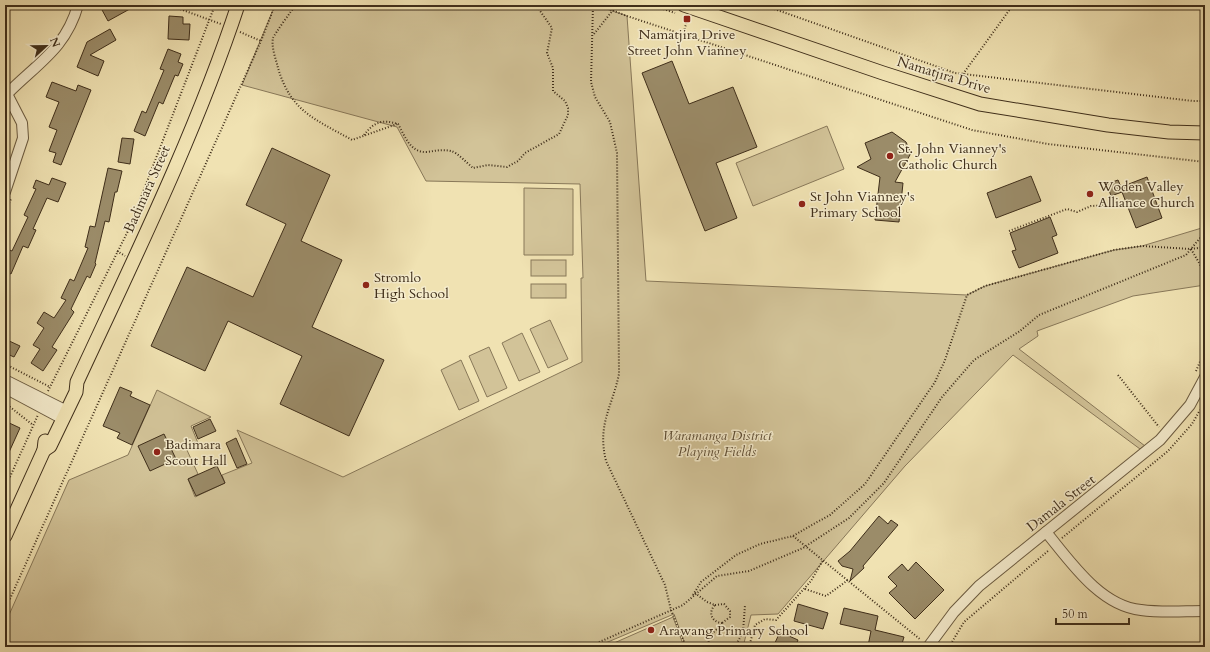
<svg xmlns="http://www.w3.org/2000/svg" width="1210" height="652" viewBox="0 0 1210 652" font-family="Cardo,serif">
  <rect width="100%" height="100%" fill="#f0e2b2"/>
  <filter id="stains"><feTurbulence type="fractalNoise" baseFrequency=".005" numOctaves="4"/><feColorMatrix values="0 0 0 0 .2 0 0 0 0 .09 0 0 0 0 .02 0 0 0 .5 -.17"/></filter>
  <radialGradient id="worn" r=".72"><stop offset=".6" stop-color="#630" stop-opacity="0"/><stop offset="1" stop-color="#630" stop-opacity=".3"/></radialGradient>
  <g fill="#d2c398" stroke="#887859">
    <path d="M275,5H595L627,16L646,281L967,295L985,286L1114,250L1142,246L1205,227V285L1133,296L1037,331L1038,336L1019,349L1145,446L1140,449L1013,355L905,466L778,614L751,615L743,647H686L674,614L596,647H5V624L69,480L128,455L157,390L211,417L191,426L198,443L186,448L198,474L188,479L195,497L225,483L222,475L252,463L237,430L343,477L582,362L581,278H583L580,184L426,181L397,127L242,85Z"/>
    <path d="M827,126L844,169L753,206L736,163Z"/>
    <path d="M524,188L573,189V255H524Z"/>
    <rect x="531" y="260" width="35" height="16"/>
    <rect x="531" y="284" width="35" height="14"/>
    <path d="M550,320L568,359L548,368L530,329Z"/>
    <path d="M522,333L540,372L519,381L502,343Z"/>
    <path d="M489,347L507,388L487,397L469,356Z"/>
    <path d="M461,360L479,401L459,410L441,370Z"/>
    <path d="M673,617L684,647H605Z"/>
  </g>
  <g fill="#9b8c69" stroke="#3f2e1a">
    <path d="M106,5H137L108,21L101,8Z"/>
    <path d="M169,16L183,17V24H190L189,40L168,39Z"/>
    <path d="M110,29L116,40L90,55L104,61L98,76L77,67L87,42Z"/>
    <path d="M168,49L181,54L178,62L183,64L178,76L175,75L163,104L159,102L145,136L134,131L142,111L146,113L164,70L160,69Z"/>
    <path d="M672,61L689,104L733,87L757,147L716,163L737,218L705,231L642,73Z"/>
    <path d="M52,82L76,91L78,85L91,90L61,165L53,162L56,153L49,151L57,130L49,127L59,102L46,97Z"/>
    <path d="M892,132L906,142L911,153L895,182L903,183L899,222L875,220L880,177L857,167L871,159L865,143Z"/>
    <path d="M122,138L134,139L130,164L118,162Z"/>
    <path d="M272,148L330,175L301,241L342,260L312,327L384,360L349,436L280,404L302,356L228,321L205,371L151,346L187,267L253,297L286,224L246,205Z"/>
    <path d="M108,168L122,171L117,192H115L109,222L105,221L95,263L96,264L90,278L87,276L71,309L74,312L52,347L57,350L43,371L31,363L40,349L33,345L44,328L37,323L44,312L54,318L66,300L61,298L70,279L74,281L88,248L85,247L90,226L95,227Z"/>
    <path d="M1031,176L1041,201L996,218L987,193Z"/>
    <path d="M1147,177L1162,218L1136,228L1122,192L1111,196L1107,184L1118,180L1121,187Z"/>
    <path d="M52,178L66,183L58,202L47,198L33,229L36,230L28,248L23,246L11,274L5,271V254L7,249L12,251L28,217L24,215L36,189L33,188L36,180L49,185Z"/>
    <path d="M1050,217L1057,235L1052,237L1058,253L1019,268L1012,251L1016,250L1010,233Z"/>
    <path d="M5,339L20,346L14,357L5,353Z"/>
    <path d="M120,387L132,392L130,396L150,405L132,445L117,438L120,433L103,426Z"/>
    <path d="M210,419L216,431L198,439L193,427Z"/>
    <path d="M5,421L20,428L5,461Z"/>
    <path d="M164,434L176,459L150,471L138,446Z"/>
    <path d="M236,438L247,464L237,468L226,443Z"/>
    <path d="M217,466L225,483L196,496L188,479Z"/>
    <path d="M879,516L888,524L891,520L898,525L863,566L864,568L850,581L853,569L842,566L838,561L850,551Z"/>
    <path d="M916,562L944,590L915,619L889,593L897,586L888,577L902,564L908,571Z"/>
    <path d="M798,604L828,613L823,629L794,621Z"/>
    <path d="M844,608L878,616L875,630L904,637L901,647L868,646L871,631L840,624Z"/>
    <path d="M780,632L798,640L795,647H773Z"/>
  </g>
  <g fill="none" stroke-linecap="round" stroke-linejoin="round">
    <g stroke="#6b5b40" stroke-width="12">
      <g id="minor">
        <path d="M5,90L22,123L23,138L5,192"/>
        <path d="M8,93C38,63 66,48 78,5"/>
        <path d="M5,380L67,411"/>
        <path d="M5,388L63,419"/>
        <path d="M1046,532C1070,561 1100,606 1141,610C1162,613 1184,611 1205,611"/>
        <path d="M928,647L954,612L979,586L1160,440L1190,405L1205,377"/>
      </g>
    </g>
    <g stroke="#3f2e1a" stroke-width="15">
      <g id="major">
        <path d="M684,5L883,73L980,104L1108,125L1169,132L1205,133"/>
        <path d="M44,450L50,446L76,392L77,382C134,259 195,135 238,5"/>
        <path d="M5,536L44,450L45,441"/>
      </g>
    </g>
    <g stroke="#3f2e1a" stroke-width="2" stroke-dasharray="1 2" stroke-linecap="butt">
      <path d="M169,5L221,24"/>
      <path d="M296,5C293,8 274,35 273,38C271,47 276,59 278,68C291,112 315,119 352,140L397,124"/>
      <path d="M593,5L591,82L595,97L610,122L617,153L619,374C612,408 597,424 606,461L665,585L671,610L686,647"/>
      <path d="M599,5L627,16L972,130L1048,144L1205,162"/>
      <path d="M652,5L675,13"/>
      <path d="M763,5L955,73L1193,101H1205"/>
      <path d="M614,10L616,5"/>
      <path d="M240,32L261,41"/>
      <path d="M594,34L613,10"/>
      <path d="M683,35L688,17"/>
      <path d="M963,74L1013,5"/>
      <path d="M364,135C374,122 382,119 398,124C405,136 410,153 427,152C435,151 442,149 451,151C458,153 467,163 473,168L488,165L507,167L518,161L525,153L559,134L568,115V108L565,101L553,91V68L547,53L552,28L536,5"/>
      <path d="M5,211L11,199"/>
      <path d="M1009,231L1067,209L1077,212L1091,206L1111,205"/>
      <path d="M1191,249L1205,273"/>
      <path d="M117,251L125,256"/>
      <path d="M5,364L50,387"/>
      <path d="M1196,371L1205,350"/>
      <path d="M1118,375L1159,427"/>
      <path d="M48,391L128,231L215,5"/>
      <path d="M5,403L33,425"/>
      <path d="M5,488L38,415"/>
      <path d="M793,536L921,640"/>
      <path d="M1062,538L1168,451L1192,424L1200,410"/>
      <path d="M805,589L826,596L848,580"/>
      <path d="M695,593L707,602L715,605C708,612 711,622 722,623C717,632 703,636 711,647"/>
      <path d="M693,595L701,582L736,555L760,544L793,536L810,526L830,515L865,484L935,382L945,360L967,295L985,286L1114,250L1142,246L1191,249L1205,247"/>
      <path d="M715,605L724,604L730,611V617L722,623"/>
      <path d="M5,610L261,41L275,5"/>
      <path d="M588,647L683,605L717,576L749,571L803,548L849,518L884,483L942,397L974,360L1020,331L1039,315L1186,255L1205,232"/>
      <path d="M735,647L743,632L745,605"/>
      <path d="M749,647L755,625L765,619L776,620L811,581L823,560"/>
      <path d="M949,647L964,622L1048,551"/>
    </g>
    <use href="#minor" stroke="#f5eccd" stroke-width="10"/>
    <use href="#major" stroke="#f0e2b2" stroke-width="13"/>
  </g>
  <g fill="#8f2418" stroke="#f5eccd" stroke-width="1.5">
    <rect x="683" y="15" width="8" height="8" rx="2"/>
    <circle cx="890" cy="156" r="4"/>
    <circle cx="1090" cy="194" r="4"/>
    <circle cx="802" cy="204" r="4"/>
    <circle cx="366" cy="285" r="4"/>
    <circle cx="157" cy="452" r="4"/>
    <circle cx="651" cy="630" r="4"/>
  </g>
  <g text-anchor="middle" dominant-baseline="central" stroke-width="3" stroke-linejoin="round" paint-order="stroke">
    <g font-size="14" fill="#3f2e1a" stroke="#f5eccd" text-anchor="start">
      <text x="687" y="34" text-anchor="middle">Namatjira Drive<tspan x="687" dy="16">Street John Vianney</tspan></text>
      <text x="898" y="148">St. John Vianney's<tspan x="898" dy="16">Catholic Church</tspan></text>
      <text x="1098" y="186">Woden Valley<tspan x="1098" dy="16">Alliance Church</tspan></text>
      <text x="810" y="196">St John Vianney's<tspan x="810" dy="16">Primary School</tspan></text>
      <text x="374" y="277">Stromlo<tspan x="374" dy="16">High School</tspan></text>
      <text x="165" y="444">Badimara<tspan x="165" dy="16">Scout Hall</tspan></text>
      <text x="659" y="630">Arawang Primary School</text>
    </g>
    <g font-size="14" fill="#3f2e1a" stroke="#f5eccd">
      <text transform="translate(944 75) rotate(17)">Namatjira Drive</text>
      <text transform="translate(147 189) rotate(-66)">Badimara Street</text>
      <text transform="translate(1061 503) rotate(-38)">Damala Street</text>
    </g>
    <g font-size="14" font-style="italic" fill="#5c4c33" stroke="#f5eccd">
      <text x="717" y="435">Waramanga District<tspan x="717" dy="16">Playing Fields</tspan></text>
    </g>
  </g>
  <rect width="1210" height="652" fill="none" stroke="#f0e2b2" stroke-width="20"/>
  <rect x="6" y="6" width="1198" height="640" fill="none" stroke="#3f2e1a" stroke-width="2"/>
  <rect x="10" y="10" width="1190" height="632" fill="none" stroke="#3f2e1a"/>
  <g transform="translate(46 46) rotate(68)" stroke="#f5eccd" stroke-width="3" paint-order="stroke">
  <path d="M0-3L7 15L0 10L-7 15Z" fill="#3f2e1a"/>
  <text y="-6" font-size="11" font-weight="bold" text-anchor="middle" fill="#3f2e1a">N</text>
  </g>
  <path d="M1056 618v6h73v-6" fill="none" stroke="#3f2e1a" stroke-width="2"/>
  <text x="1062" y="618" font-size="12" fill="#3f2e1a" stroke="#f5eccd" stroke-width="3" paint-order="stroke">50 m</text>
  <rect width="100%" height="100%" filter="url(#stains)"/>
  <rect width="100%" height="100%" fill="url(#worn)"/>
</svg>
